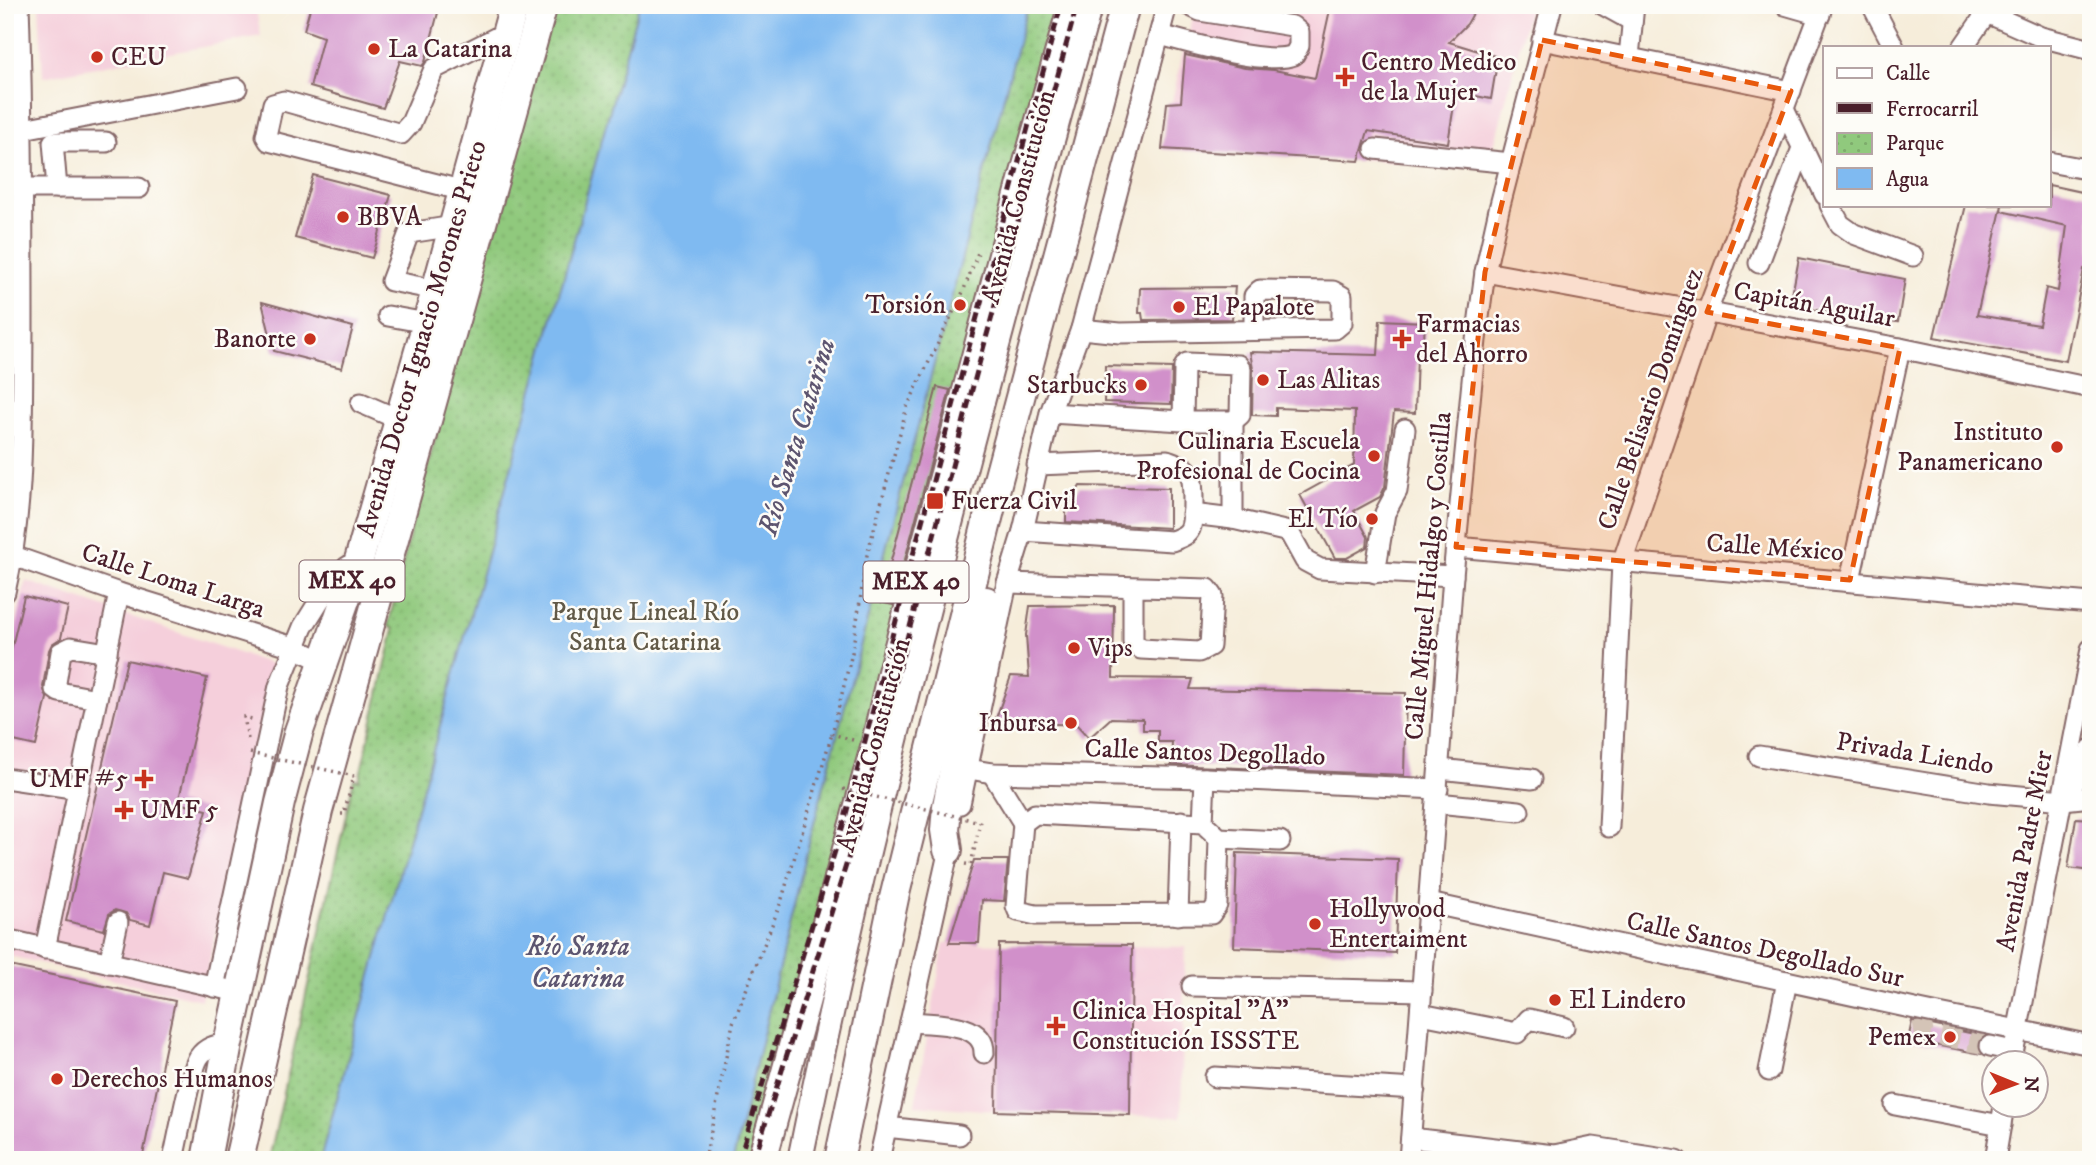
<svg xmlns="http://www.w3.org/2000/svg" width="2096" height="1165" viewBox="0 0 2096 1165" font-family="'IM FELL DW Pica',serif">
  <defs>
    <pattern id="park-dots" width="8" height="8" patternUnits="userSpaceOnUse" patternTransform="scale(1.75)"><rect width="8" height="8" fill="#90c97d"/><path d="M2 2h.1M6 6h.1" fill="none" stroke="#7eac6c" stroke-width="1.8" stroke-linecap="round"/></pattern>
  </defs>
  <rect width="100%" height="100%" fill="#fdfcf7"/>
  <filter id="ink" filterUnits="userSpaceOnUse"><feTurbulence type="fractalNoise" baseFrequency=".0143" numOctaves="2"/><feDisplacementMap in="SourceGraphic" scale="14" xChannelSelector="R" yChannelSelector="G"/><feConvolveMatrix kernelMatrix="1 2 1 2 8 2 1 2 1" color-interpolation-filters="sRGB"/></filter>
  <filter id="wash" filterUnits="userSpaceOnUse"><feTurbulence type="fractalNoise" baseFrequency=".00686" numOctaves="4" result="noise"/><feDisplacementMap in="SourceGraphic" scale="28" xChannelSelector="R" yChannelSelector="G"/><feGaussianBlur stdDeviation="1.57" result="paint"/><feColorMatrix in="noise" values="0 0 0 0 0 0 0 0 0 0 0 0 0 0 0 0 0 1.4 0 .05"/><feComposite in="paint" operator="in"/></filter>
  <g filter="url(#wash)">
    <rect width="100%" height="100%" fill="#f6edda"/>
    <g fill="#f5cfdb">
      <path d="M39,5H255L261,36L43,77Z"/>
      <path d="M1197,5H1530L1489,166L1162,149L1167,103L1172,102L1183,52Z"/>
      <path d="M26,581L274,665L201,1000L5,955V662Z"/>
      <path d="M944,943L1185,947L1181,1117L996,1111L915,1105Z"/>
    </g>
    <path fill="url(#park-dots)" stroke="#6d7454" stroke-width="2" d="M551,5H1068L752,1160H269L354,779L359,780L394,629L388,626L411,529Z"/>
    <path fill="#7fbaf1" stroke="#646c8e" stroke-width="2" d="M639,5H1028L810,839L733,1160H320Z"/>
    <g id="blocks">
      <g fill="#d190ca">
        <path d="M311,5H440L425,62L422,66L400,61L383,108L310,87L323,37L304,30Z"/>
        <path d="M1331,5H1478L1467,24L1449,42L1498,57L1491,99L1456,92L1448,143L1368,131L1359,161L1162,149L1167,103L1181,102L1185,55L1245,68L1274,70L1315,78Z"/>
        <path d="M313,175L391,195L372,258L295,238Z"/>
        <path d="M2049,185L2091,194V271L2084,269L2066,361L1934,337L1966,205H2002L1977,315L2039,325L2046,288L2058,291L2067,226L2001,211L2002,205H2049Z"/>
        <path d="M1799,258L1905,279L1898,322L1790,306Z"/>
        <path d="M1235,287L1232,319L1143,320L1142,313H1139L1140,288Z"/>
        <path d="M262,302L353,327L342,368L274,351Z"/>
        <path d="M1380,320L1425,322L1423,357L1417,356L1415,413L1394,412L1385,487L1380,497L1354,511L1368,537L1367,547L1347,558H1335L1300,495L1354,465L1355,411L1276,408V416L1252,415L1253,369L1250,352L1378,355Z"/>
        <path d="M1105,366L1172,368L1171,404L1104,402Z"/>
        <path d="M937,387L950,390L893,605L880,602Z"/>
        <path d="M1080,486L1169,488V528L1066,522V509Z"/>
        <path d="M24,596L68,607L61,638L52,644L49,650L43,687L47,698L36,746L5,739V676Z"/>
        <path d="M1114,605L1113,678L1193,679L1190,689L1406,693L1404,775L1171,765L1172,742H1158V730H1143V719L1111,718L1089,738L1077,725L995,721L1011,676L1029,677L1026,635L1030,606Z"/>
        <path d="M127,660L207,678L178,803L207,810L188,878L163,872L150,925L130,920L126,913L115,910L109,914L104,930L66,921Z"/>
        <path d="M2076,818L2091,819V871L2068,868Z"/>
        <path d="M1237,853L1398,859L1395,953L1234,947Z"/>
        <path d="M974,860H1008L1004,901L982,900L979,943H949Z"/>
        <path d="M999,944L1132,945L1130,1115L996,1111Z"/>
        <path d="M5,965L175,1001L142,1160H5Z"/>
        <path d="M1912,1021L1984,1036L1978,1044L1981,1054L1908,1040Z"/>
      </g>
    </g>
  </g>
  <g filter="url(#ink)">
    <use href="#blocks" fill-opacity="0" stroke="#866768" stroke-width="2"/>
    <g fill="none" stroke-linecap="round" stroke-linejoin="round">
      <path stroke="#d4c4b7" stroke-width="19" stroke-dasharray="19 10" stroke-linecap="butt" d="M1922,1021L1924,1033L1990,1046"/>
      <g stroke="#866768" stroke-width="23">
        <g id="minor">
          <path d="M1603,5L1632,21"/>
          <path d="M1785,5L1820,15"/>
          <path d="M1872,5L1894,47"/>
          <path d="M1987,13L2041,37L2091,50"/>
          <path d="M1160,35C1189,43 1267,66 1294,55L1299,46V32L1292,26L1200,11L1188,5"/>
          <path d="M1542,40L1791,91"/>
          <path d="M1963,47L1992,5"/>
          <path d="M1629,57L1634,5"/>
          <path d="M1784,109L1825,195"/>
          <path d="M23,129L237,88"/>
          <path d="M1375,149L1511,163"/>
          <path d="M2049,162L2091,170"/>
          <path d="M23,188H139"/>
          <path d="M57,188L53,142H106"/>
          <path d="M464,191L269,141L266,136L273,104L284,101L401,134L411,123L434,69L507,32"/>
          <path d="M1830,205L1840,224L1854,234L1913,256"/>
          <path d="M1759,263L1802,148"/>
          <path d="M1485,272L1900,348L2091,388"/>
          <path d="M436,290L391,281L409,233L454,226"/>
          <path d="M388,316L427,323"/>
          <path d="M1081,329L1120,333L1335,329L1342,323V296L1333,291L1260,290L1254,296V330"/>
          <path d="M361,403L400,420"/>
          <path d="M1050,413L1183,421H1233L1240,415L1241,369L1238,365L1187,363L1184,367L1183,421"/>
          <path d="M1233,421V519L1289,532L1305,561L1320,569L1453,576"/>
          <path d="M1192,514L1233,519"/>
          <path d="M1023,531L1172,541C1179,538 1186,537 1190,529C1194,521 1194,482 1190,474C1186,466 1175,463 1167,460L1037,465"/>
          <path d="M1456,547L2091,603"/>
          <path d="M5,553L119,593L293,647L324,662"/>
          <path d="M1375,573L1385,513L1397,491L1405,429"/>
          <path d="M1850,580L1900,348"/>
          <path d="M1007,583L1208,589L1213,596L1210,646L1199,652L1141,649L1133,642V587"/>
          <path d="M5,592C25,507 22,418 23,331C23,222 23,114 19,5"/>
          <path d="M97,699L59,692L55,689L61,652L71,647L107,653"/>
          <path d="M1759,756L1989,793L2063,800L2091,797"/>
          <path d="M969,769L992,773L1205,778L1438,789"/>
          <path d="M1440,769L1532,779"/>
          <path d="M992,773L1023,823"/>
          <path d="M5,778L79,789"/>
          <path d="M2067,793L2083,770L2091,749"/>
          <path d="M1437,803L1519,811"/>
          <path d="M960,804L1007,583L1023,531L1050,413L1081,329L1167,5"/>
          <path d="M1203,823L1205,778"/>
          <path d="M1609,827L1622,563L1707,312L1823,5"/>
          <path d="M1219,838L1217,905L1211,914L1036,915L1018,911L1016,906L1023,823L1035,814L1203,823L1219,838L1280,841"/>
          <path d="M1429,903L1924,1011L2091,1045"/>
          <path d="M1178,915L1181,821"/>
          <path d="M5,939L225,989"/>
          <path d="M45,949L119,593"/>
          <path d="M109,963L118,922"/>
          <path d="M1192,986L1422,991"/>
          <path d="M214,987L279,686L303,627L331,582L347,567L359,560"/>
          <path d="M1421,1014L1517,1033L1529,1019L1564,1027"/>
          <path d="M910,1022C933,1024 985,1021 984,1053"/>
          <path d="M1990,1046L2013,1051"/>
          <path d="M2011,1064L2091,649"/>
          <path d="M1769,1071L1787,981"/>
          <path d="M1215,1077L1415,1089"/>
          <path d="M1895,1105L2001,1125"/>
          <path d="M886,1127L959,1135"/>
          <path d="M1411,1138L1554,1155L1593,1147L1677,1160"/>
          <path d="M173,1160C178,1139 190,1071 199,1057C206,1047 216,1044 228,1044"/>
          <path d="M879,1160L951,840"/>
          <path d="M1409,1160L1453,576L1476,340L1485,272L1499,209L1552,5"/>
          <path d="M1995,1160L2004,1106"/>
        </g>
      </g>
      <g stroke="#866768" stroke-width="28">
        <path id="major" d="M800,1160C850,912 912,666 977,421C1014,282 1050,143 1090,5"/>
      </g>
      <g stroke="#866768" stroke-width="32">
        <g id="highway">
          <path d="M948,850L945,830L947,806L986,601"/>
          <path d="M206,1160L228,1044L280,803L299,731L359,560L427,323L514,5"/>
          <path d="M239,1160L318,811L543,5"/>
          <path d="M762,1160L875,747L891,676L1023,180L1073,5"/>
          <path d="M839,1160L894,898L991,506L1125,5"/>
        </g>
      </g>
      <g stroke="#866768" stroke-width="3.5" stroke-dasharray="2 5" stroke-linecap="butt">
        <path d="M248,739L244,717L255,720"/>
        <path d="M853,740L832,734L852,653L867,555L907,407L963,292L979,250"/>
        <path d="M341,814H344L354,776"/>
        <path d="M965,864L971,865L980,822"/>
        <path d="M705,1160L733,1023L781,902L832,734"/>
      </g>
      <use href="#minor" stroke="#fff" stroke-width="19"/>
      <use href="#major" stroke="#fff" stroke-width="24"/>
      <use href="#highway" stroke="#fff" stroke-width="28"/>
      <g stroke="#4a1f2b" stroke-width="5" stroke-dasharray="10 5" stroke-linecap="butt">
        <path d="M739,1160L844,822L913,555L1061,5"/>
        <path d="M754,1160L857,830L970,397L1077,5"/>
      </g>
      <g stroke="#866768" stroke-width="3.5" stroke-dasharray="2 5" stroke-linecap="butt">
        <path d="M250,753L354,776"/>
        <path d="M843,789L980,822"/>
      </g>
    </g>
  </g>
  <path fill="#e8590c" fill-opacity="0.2" stroke="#e8590c" stroke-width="5" stroke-dasharray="14 9" stroke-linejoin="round" d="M1542,40L1791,91L1707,312L1900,348L1850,580L1456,547L1485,272Z"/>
  <g fill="#c8321e" stroke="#fdfcf7" stroke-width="2.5">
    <circle cx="374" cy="49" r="7"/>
    <circle cx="97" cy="57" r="7"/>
    <path d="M1341.5 66.5h7v7h7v7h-7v7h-7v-7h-7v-7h7z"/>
    <circle cx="343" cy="217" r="7"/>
    <circle cx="960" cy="305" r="7"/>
    <circle cx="1179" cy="307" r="7"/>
    <circle cx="310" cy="339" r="7"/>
    <path d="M1398.5 328.5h7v7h7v7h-7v7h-7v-7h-7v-7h7z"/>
    <circle cx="1263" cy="380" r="7"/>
    <circle cx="1141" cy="385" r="7"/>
    <circle cx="2057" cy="447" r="7"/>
    <circle cx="1374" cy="456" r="7"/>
    <rect x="926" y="492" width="18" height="18" rx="3.5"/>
    <circle cx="1372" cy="519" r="7"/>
    <circle cx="1074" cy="648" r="7"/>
    <circle cx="1071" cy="723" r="7"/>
    <path d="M140.5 768.5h7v7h7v7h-7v7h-7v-7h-7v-7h7z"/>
    <path d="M120.5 799.5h7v7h7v7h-7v7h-7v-7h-7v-7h7z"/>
    <circle cx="1315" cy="924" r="7"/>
    <circle cx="1555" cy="1000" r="7"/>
    <path d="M1052.5 1015.5h7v7h7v7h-7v7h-7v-7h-7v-7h7z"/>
    <circle cx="1950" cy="1037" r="7"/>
    <circle cx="57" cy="1079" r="7"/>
  </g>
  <g text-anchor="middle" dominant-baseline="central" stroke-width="5" stroke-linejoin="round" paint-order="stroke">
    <g fill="#fdfcf7" stroke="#806168" stroke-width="2">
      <rect x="299.5" y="560.5" width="105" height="41" rx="5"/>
      <rect x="863.5" y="561.5" width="105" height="41" rx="5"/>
    </g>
    <g font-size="24" font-weight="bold" fill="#4a1f2b">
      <text x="352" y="581">MEX 40</text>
      <text x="916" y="582">MEX 40</text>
    </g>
    <g font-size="26" fill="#4a1f2b" stroke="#fdfcf7" text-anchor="start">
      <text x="388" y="49">La Catarina</text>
      <text x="111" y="57">CEU</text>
      <text x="1361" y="62">Centro Medico<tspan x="1361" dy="30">de la Mujer</tspan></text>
      <text x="357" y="217">BBVA</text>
      <text x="946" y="305" text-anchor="end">Torsión</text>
      <text x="1193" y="307">El Papalote</text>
      <text x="1416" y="324">Farmacias<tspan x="1416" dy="30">del Ahorro</tspan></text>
      <text x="296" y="339" text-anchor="end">Banorte</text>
      <text x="1277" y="380">Las Alitas</text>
      <text x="1127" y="385" text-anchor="end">Starbucks</text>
      <text x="2043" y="432" text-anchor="end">Instituto<tspan x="2043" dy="30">Panamericano</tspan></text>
      <text x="1360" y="441" text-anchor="end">Culinaria Escuela<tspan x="1360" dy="30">Profesional de Cocina</tspan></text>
      <text x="951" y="501">Fuerza Civil</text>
      <text x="1358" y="519" text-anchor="end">El Tío</text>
      <text x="1088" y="648">Vips</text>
      <text x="1057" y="723" text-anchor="end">Inbursa</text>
      <text x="128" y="779" text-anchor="end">UMF #5</text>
      <text x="140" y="810">UMF 5</text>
      <text x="1329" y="909">Hollywood<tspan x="1329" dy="30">Entertaiment</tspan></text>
      <text x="1569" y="1000">El Lindero</text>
      <text x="1072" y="1011">Clinica Hospital "A"<tspan x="1072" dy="30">Constitución ISSSTE</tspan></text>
      <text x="1936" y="1037" text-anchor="end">Pemex</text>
      <text x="71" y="1079">Derechos Humanos</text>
    </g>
    <g font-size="26" fill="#4a1f2b" stroke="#fdfcf7">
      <text transform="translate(1019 197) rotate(-75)">Avenida Constitución</text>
      <text transform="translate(1814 305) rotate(10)">Capitán Aguilar</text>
      <text transform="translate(422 339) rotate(-74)">Avenida Doctor Ignacio Morones Prieto</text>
      <text transform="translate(1651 399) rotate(-71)">Calle Belisario Domínguez</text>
      <text transform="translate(1775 548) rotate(4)">Calle México</text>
      <text transform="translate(1429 576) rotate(-85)">Calle Miguel Hidalgo y Costilla</text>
      <text transform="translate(173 581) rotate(18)">Calle Loma Larga</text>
      <text transform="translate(874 745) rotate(-75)">Avenida Constitución</text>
      <text transform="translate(1205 753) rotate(2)">Calle Santos Degollado</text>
      <text transform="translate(1915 754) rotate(9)">Privada Liendo</text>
      <text transform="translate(2025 851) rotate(-79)">Avenida Padre Mier</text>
      <text transform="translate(1765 950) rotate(12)">Calle Santos Degollado Sur</text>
    </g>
    <g font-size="26" fill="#625a48" stroke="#fdfcf7">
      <text x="645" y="612">Parque Lineal Río<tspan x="645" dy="30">Santa Catarina</tspan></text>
    </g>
    <g font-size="28" font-style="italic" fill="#5d5570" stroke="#fdfcf7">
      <text transform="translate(797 437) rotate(-73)">Río Santa Catarina</text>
      <text x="578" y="946">Río Santa<tspan x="578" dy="32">Catarina</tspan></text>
    </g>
  </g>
  <rect width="2096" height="1165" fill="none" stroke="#fdfcf7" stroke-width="28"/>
  <rect x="1823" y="46" width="228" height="161" fill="#fdfcf7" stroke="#b5a4a5" stroke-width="2"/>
  <rect x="1837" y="68" width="35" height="10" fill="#ffffff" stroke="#b5a4a5" stroke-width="2"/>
  <text x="1886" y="80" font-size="21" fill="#4a1f2b">Calle</text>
  <rect x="1837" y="103" width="35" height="10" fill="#4a1f2b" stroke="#b5a4a5" stroke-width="2"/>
  <text x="1886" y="116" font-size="21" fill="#4a1f2b">Ferrocarril</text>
  <rect x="1837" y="133" width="35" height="21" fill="url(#park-dots)" stroke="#b5a4a5" stroke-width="2"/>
  <text x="1886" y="150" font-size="21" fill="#4a1f2b">Parque</text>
  <rect x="1837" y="168" width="35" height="21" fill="#7fbaf1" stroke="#b5a4a5" stroke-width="2"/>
  <text x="1886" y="186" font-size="21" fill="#4a1f2b">Agua</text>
  <g transform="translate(2015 1084) rotate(91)"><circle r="33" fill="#fdfcf7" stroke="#b5a4a5" stroke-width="2"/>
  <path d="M0-5L12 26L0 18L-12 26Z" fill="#c8321e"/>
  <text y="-10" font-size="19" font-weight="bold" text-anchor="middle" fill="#4a1f2b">N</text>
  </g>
</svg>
